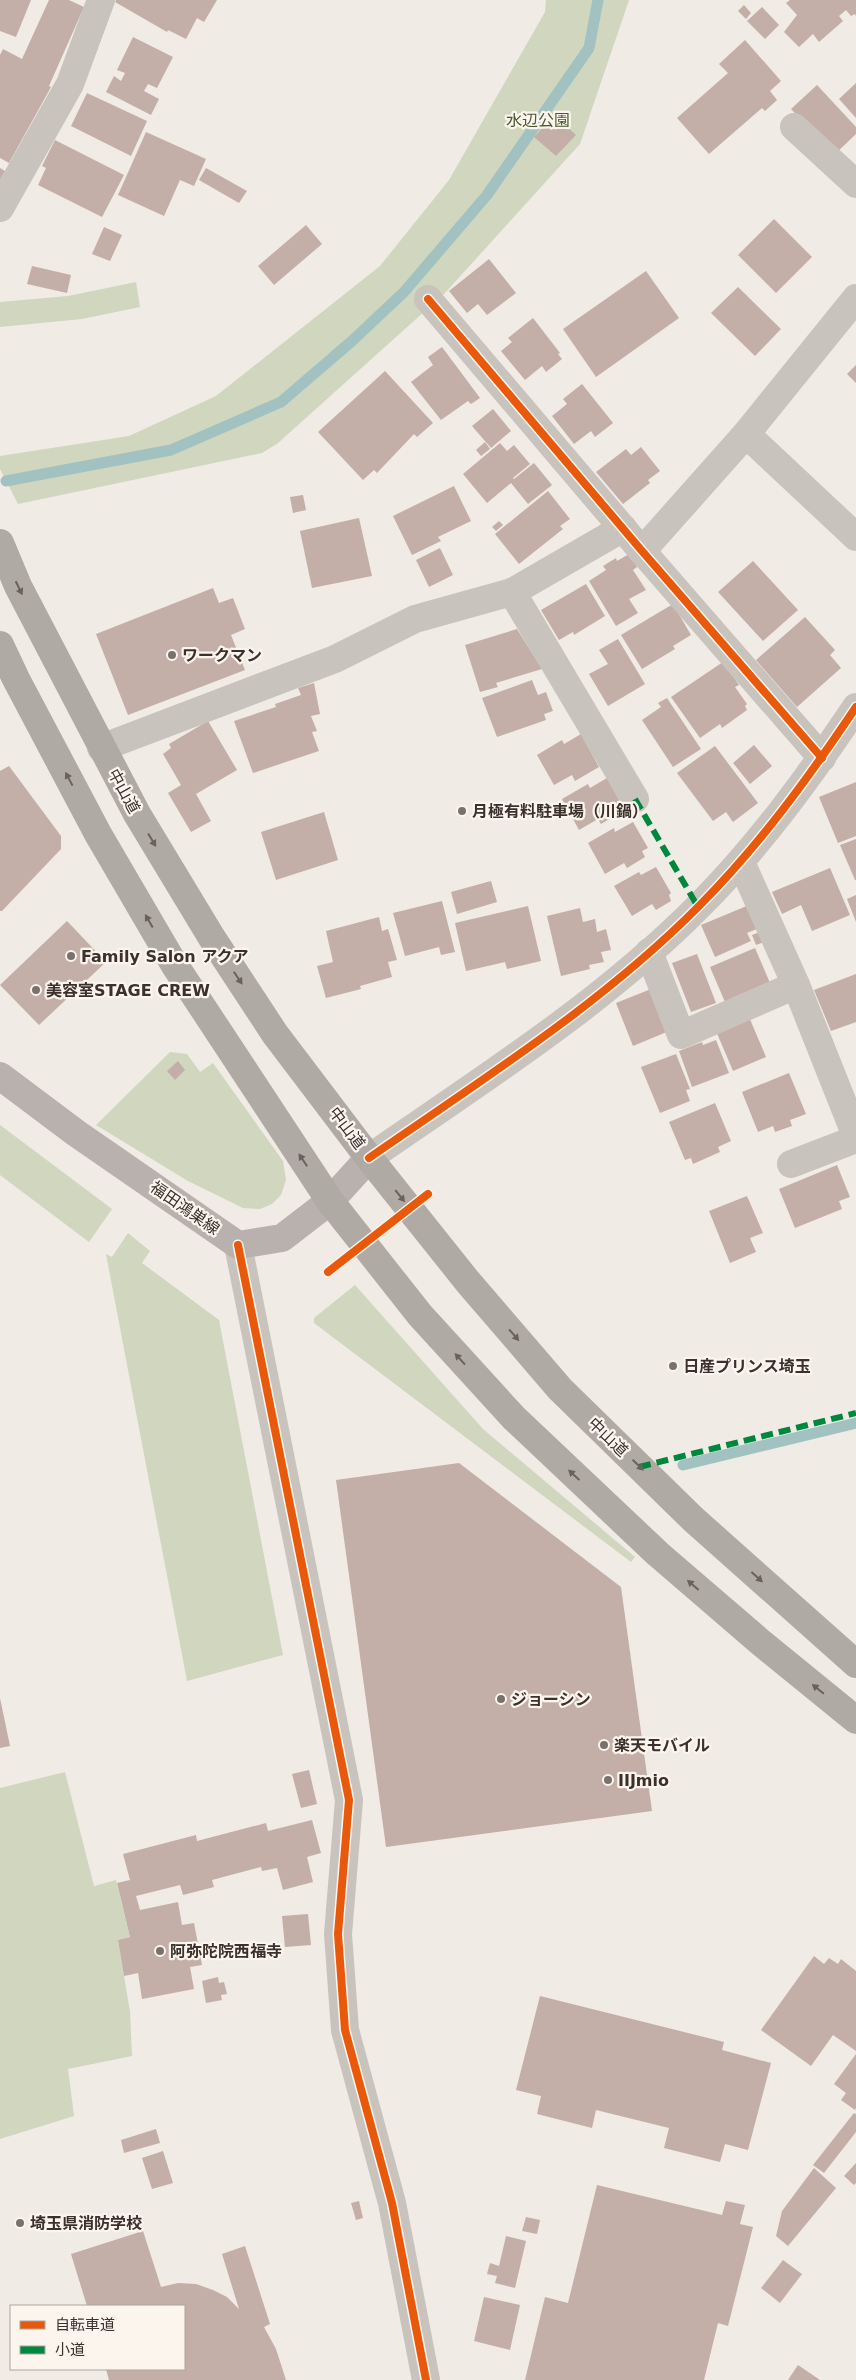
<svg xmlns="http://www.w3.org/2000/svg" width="856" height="2380" viewBox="0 0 856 2380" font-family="'DejaVu Sans','Noto Sans JP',sans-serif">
  <rect width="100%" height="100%" fill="#f0ebe5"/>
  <g fill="#d1d6bf">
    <path d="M546,0H629L580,144L445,293L278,443L262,453L18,504L0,469V456L129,436L216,396L380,266L449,180L545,12Z"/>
    <path d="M136,282L140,307L82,319L0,327V302L68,296Z"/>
    <path d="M170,1052L187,1054L200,1072L213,1063L283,1161L286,1180L281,1195L272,1204L260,1209L243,1208L188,1181L96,1125Z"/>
    <path d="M0,1125L112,1209L89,1242L0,1175Z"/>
    <path d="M128,1233L150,1251L142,1263L219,1320L283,1655L187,1681L106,1254L112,1257Z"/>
    <path d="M355,1285L483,1429L635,1557L631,1562L314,1323V1318Z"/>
    <path d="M65,1772L94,1886L116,1880L130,1937L118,1940L130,2012L132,2056L68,2069L74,2116L0,2139V1788Z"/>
  </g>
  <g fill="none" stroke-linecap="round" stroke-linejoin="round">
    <g stroke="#a1c2c1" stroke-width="11">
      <path d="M6,481L171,450L281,402L352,341L404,292L487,195L589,48L598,0"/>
      <path d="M683,1465L856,1423"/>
    </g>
  </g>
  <g fill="#c3afa7">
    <path d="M0,0H31L16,37L0,31Z"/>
    <path d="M49,0H69L84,7L49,86L51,87L9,163L0,158V55L3,49L22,59Z"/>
    <path d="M116,0H217L204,22L197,18L186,39L168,30L167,32L115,2Z"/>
    <path d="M790,0H856V16L855,14L851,16L846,10L839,16L843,21L819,42L813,34L799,47L784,32L797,15L786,3Z"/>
    <path d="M744,5L751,13L746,19L738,11Z"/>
    <path d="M762,7L779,25L765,39L747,21Z"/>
    <path d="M133,37L173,57L157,88L148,84L144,91L159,99L151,115L106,92L114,76L121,81L125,73L117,70Z"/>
    <path d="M745,40L781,81L770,91L777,100L765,111L762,108L709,154L677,118L728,73L719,64Z"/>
    <path d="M856,83V118L839,99Z"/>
    <path d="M817,85L856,127V134L834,155L791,109Z"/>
    <path d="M87,93L147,121L131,156L71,126Z"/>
    <path d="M554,115L576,135L556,156L534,137Z"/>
    <path d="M146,132L206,159L194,186L180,180L164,216L118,195Z"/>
    <path d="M55,140L124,175L102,217L38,185L46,168L42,166Z"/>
    <path d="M0,168L5,171L0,180Z"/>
    <path d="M206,168L247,191L239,203L199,180Z"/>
    <path d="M774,219L812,257L776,293L738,255Z"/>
    <path d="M306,225L322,244L274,285L258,266Z"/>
    <path d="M104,227L122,235L110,261L92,254Z"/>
    <path d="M489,259L516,293L487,315L478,304L467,313L449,291Z"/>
    <path d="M32,266L71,275L67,293L27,284Z"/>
    <path d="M646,271L679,318L596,377L563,329Z"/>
    <path d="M738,287L781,329L755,356L711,313Z"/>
    <path d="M533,318L560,353L558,354L562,359L546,372L542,366L525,380L501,351L512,342L508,338Z"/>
    <path d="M442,347L480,398L471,404L468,401L441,420L411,382L433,365L428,357Z"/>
    <path d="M856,365V383L847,374Z"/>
    <path d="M385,371L433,423L417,437L414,434L377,473L374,470L363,480L318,432Z"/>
    <path d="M582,384L613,423L595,437L591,431L574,444L552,416L567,404L563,399Z"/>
    <path d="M493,409L511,431L491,448L472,426Z"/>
    <path d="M485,442L490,449L481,456L476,450Z"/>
    <path d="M500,443L507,451L514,445L530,464L513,478L514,479L534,463L552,485L528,504L511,483L487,503L463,474Z"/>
    <path d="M641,447L660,471L648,480L650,483L623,504L596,472L626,449L631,455Z"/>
    <path d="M454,486L471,521L438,537L441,541L412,555L393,516Z"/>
    <path d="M548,491L570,519L560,526L563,529L519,564L495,534Z"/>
    <path d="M303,495L306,510L293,513L290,497Z"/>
    <path d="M359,518L372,576L312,588L300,531Z"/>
    <path d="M499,521L503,525L496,531L492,527Z"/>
    <path d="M440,548L453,575L429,587L416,560Z"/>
    <path d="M629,554L637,567L633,570L646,590L629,599L638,613L616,626L589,581L606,570L603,566L616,558L617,561Z"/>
    <path d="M753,561L798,610L763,641L718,592Z"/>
    <path d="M586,584L605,616L574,635L573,632L559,640L541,610Z"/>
    <path d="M213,588L219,603L233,598L245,629L231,635L245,670L128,715L96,634Z"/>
    <path d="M673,604L691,635L673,646L675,649L642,669L621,635Z"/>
    <path d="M805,617L835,650L830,655L841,668L797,707L756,660Z"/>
    <path d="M517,629L542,669L496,683L498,687L480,692L465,645Z"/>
    <path d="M618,639L645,684L608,706L589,674L608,664L599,650Z"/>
    <path d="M723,662L739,685L735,687L747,704L745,706L747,710L722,728L720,724L700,738L671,697Z"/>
    <path d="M532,680L538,695L546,692L553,711L544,714L546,720L497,737L482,698Z"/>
    <path d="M314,683L320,714L311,716L317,731L312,732L319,751L253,773L234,721L276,707L275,704L301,695L298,688Z"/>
    <path d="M667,698L701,749L673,767L642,720L661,707L658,703Z"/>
    <path d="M208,721L237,770L196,794L211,821L191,832L168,793L181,785L163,754L171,748L169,744Z"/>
    <path d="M581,734L599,767L575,781L572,775L554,785L537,755L562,740L564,744Z"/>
    <path d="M754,745L772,766L750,784L733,763Z"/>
    <path d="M715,746L758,803L733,822L726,812L713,821L677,773Z"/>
    <path d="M9,766L61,836V849L2,911H0V771Z"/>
    <path d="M607,778L622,805L616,808L619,813L601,824L598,819L579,830L562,799L588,784L590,788Z"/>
    <path d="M856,782V836L838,843L819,797Z"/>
    <path d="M324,812L338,860L276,880L261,832Z"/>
    <path d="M633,822L648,848L642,851L645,857L627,868L624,863L605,874L588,843L614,828L615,832Z"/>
    <path d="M856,839V880H855L840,845Z"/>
    <path d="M656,867L671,893L669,895L671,901L656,910L652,904L632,916L614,886L639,872L641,875Z"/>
    <path d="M830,868L850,915L812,931L801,905L782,914L772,892Z"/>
    <path d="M491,881L497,902L457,914L451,892Z"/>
    <path d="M856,895V922L847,899Z"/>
    <path d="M442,901L455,952L441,955L439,947L405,956L393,913Z"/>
    <path d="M749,905L759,928L747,933L751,941L715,957L701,925Z"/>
    <path d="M528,906L541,961L507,969L505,962L466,971L455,923Z"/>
    <path d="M580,908L583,922L595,919L597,932L606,929L611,950L601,952L604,962L589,965L590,969L561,976L547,916Z"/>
    <path d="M379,917L382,931L388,929L397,960L388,962L392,977L360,986L361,989L326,998L317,966L333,962L326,931Z"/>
    <path d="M67,921L106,962L39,1025L0,985Z"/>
    <path d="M760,932L764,942L756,945L752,935Z"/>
    <path d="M755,948L770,983L725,1002L710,967Z"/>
    <path d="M697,954L716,1003L691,1012L672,963Z"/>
    <path d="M856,974V1022L831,1031L814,990Z"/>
    <path d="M651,989L669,1031L633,1046L616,1003Z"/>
    <path d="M749,1017L766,1057L733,1071L716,1031Z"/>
    <path d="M716,1040L729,1073L692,1087L679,1051L702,1042L703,1045Z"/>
    <path d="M676,1054L690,1089L686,1090L690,1101L660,1113L641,1067Z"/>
    <path d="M178,1061L185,1070L175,1080L167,1071Z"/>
    <path d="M789,1073L806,1114L790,1120L792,1126L775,1132L773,1126L758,1132L742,1092Z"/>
    <path d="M715,1103L731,1141L718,1147L720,1152L693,1164L691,1158L685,1160L669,1122Z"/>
    <path d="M837,1165L850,1197L839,1201L842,1209L795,1228L779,1189Z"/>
    <path d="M747,1196L763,1233L750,1238L756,1252L730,1263L709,1211Z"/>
    <path d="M459,1463L621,1587L652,1811L386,1847L336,1480Z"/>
    <path d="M0,1698L10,1746L0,1748Z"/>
    <path d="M309,1770L317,1804L301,1808L292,1774Z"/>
    <path d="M312,1820L321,1853L307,1857L313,1882L283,1890L277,1868L262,1871L261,1867L212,1880L214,1887L183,1895L180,1885L136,1896L140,1910L178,1902L182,1925L194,1923L202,1965L190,1967L194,1989L142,1999L138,1973L124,1976L118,1940L130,1937L117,1883L130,1880L123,1854L196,1835L197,1841L266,1823L268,1831Z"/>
    <path d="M308,1914L311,1945L285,1947L282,1916Z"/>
    <path d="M814,1956L824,1964L829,1958L838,1964L841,1959L856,1971V2051L833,2035L811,2066L761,2030Z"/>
    <path d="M218,1977L219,1983L224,1982L227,1994L221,1995L222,2000L206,2003L202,1981Z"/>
    <path d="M540,1996L724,2042L722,2050L771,2063L748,2150L725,2144L720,2162L664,2148L669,2128L596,2110L592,2128L537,2114L541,2096L516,2090Z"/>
    <path d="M856,2054V2108L855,2110L841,2100L846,2093L834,2084Z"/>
    <path d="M854,2113L856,2114V2132L824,2173L813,2165Z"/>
    <path d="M156,2129L160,2143L124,2153L121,2140Z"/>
    <path d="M163,2151L173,2183L152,2189L142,2158Z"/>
    <path d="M856,2163V2183L854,2185L844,2176Z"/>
    <path d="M814,2168L836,2188L788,2246L776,2236L782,2211Z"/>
    <path d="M597,2185L722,2215L726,2201L745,2205L740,2224L753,2227L728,2326L718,2323L704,2380H525L545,2297L568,2303Z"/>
    <path d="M359,2201L363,2218L356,2220L351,2203Z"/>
    <path d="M526,2217L540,2220L537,2234L522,2231Z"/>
    <path d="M143,2231L161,2287L178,2283L196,2284L213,2290L227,2297L239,2309L222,2254L245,2246L270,2324L264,2327L276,2349L286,2380H109L106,2369H184V2306H87L71,2254Z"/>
    <path d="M506,2236L526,2241L515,2288L495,2283L497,2276L487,2274L490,2263L499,2266Z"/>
    <path d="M783,2260L802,2274L780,2303L761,2288Z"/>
    <path d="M484,2297L520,2305L510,2350L474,2341Z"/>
    <path d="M798,2365L820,2380H788Z"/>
  </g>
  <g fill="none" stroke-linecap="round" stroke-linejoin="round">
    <g stroke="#c9c3be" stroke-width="28">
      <path d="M794,127L856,184"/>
      <path d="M0,208L70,84L101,0"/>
      <path d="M428,299L642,551L822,758"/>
      <path d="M746,434L856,537"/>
      <path d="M642,551L746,434L856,298"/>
      <path d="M512,592L635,799"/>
      <path d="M101,748L335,659L415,619L512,592L623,528"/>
      <path d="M741,862L796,985L856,1136"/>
      <path d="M649,952L681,1035L796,985"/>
      <path d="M369,1158C483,1079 602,1004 699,906C759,846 809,777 856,707"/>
      <path d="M791,1164L856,1139"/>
      <path d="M238,1245L349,1800L338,1934L345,2030L392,2203L426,2380"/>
    </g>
    <path stroke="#b8b1ad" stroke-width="28" d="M0,1076L76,1133L238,1245L282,1238L330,1201L369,1158"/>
    <g stroke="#afaaa4" stroke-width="28">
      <path d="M0,543L18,586L137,814L212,938L275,1034L369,1158L468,1282L560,1389L693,1519L856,1664"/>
      <path d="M0,645L16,679L98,834L174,964L330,1201L420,1315L514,1418L658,1554L759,1641L856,1720"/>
    </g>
    <g stroke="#00873e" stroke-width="6" stroke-dasharray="12 6" stroke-linecap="butt">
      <path d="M635,799L698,907"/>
      <path d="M639,1467L856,1413"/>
    </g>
    <g stroke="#fbf5ee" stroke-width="11">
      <g id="cycleway">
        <path d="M428,299L642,551L822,758"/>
        <path d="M369,1158C483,1079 602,1004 699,906C759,846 809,777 856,707"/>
        <path d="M238,1245L349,1800L338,1934L345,2030L392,2203L426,2380"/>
        <path d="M328,1272L428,1194"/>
      </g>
    </g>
    <use href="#cycleway" stroke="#e8590c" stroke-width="8"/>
  </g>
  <defs><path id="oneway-solid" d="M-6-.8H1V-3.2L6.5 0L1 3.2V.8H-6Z" transform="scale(1.25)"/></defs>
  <g fill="#69615b">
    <use href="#oneway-solid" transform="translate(19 588) rotate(64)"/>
    <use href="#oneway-solid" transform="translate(69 779) rotate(-118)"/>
    <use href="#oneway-solid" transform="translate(152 840) rotate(59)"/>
    <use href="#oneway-solid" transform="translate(149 921) rotate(-120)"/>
    <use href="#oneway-solid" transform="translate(238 978) rotate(56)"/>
    <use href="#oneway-solid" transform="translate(303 1160) rotate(-124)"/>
    <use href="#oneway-solid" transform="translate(400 1196) rotate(51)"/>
    <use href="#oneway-solid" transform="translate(514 1335) rotate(49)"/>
    <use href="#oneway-solid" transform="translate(460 1359) rotate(-132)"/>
    <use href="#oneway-solid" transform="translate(638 1465) rotate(44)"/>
    <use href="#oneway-solid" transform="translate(574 1475) rotate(-137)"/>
    <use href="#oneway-solid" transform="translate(757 1577) rotate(42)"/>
    <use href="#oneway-solid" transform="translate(693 1585) rotate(-139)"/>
    <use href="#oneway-solid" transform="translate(818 1689) rotate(-141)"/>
  </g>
  <g fill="#7a716c" stroke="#fbf5ee" stroke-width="2">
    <circle cx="172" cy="655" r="5"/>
    <circle cx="462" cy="811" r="5"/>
    <circle cx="71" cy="956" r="5"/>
    <circle cx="36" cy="990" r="5"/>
    <circle cx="673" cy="1366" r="5"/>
    <circle cx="501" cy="1699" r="5"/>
    <circle cx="604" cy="1745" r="5"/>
    <circle cx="608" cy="1780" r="5"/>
    <circle cx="160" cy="1951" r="5"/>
    <circle cx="20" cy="2223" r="5"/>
  </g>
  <g text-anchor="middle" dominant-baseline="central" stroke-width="4.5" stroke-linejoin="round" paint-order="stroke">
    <g font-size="16" fill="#4a5a2e" stroke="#fbf5ee">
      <text x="538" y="120">水辺公園</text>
    </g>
    <g font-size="16" font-weight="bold" fill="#3b302b" stroke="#fbf5ee" text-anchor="start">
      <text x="182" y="655">ワークマン</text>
      <text x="472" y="811">月極有料駐車場（川鍋）</text>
      <text x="81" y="956">Family Salon アクア</text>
      <text x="46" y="990">美容室STAGE CREW</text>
      <text x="683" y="1366">日産プリンス埼玉</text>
      <text x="511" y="1699">ジョーシン</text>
      <text x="614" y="1745">楽天モバイル</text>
      <text x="618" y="1780">IIJmio</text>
      <text x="170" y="1951">阿弥陀院西福寺</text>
      <text x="30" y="2223">埼玉県消防学校</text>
    </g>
    <g font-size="16" fill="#3b302b" stroke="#fbf5ee">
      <text transform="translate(124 791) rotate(61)">中山道</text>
      <text transform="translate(347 1128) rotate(53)">中山道</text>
      <text transform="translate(185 1208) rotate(35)">福田鴻巣線</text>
      <text transform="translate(608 1437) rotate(44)">中山道</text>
    </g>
  </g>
  <rect x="10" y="2305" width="175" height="65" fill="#fbf5ee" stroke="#aea6a0"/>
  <rect x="20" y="2321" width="25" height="8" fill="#e8590c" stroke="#aea6a0"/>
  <text x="55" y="2330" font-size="15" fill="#3b302b">自転車道</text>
  <rect x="20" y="2346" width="25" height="8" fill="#00873e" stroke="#aea6a0"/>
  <text x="55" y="2355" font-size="15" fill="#3b302b">小道</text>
</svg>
